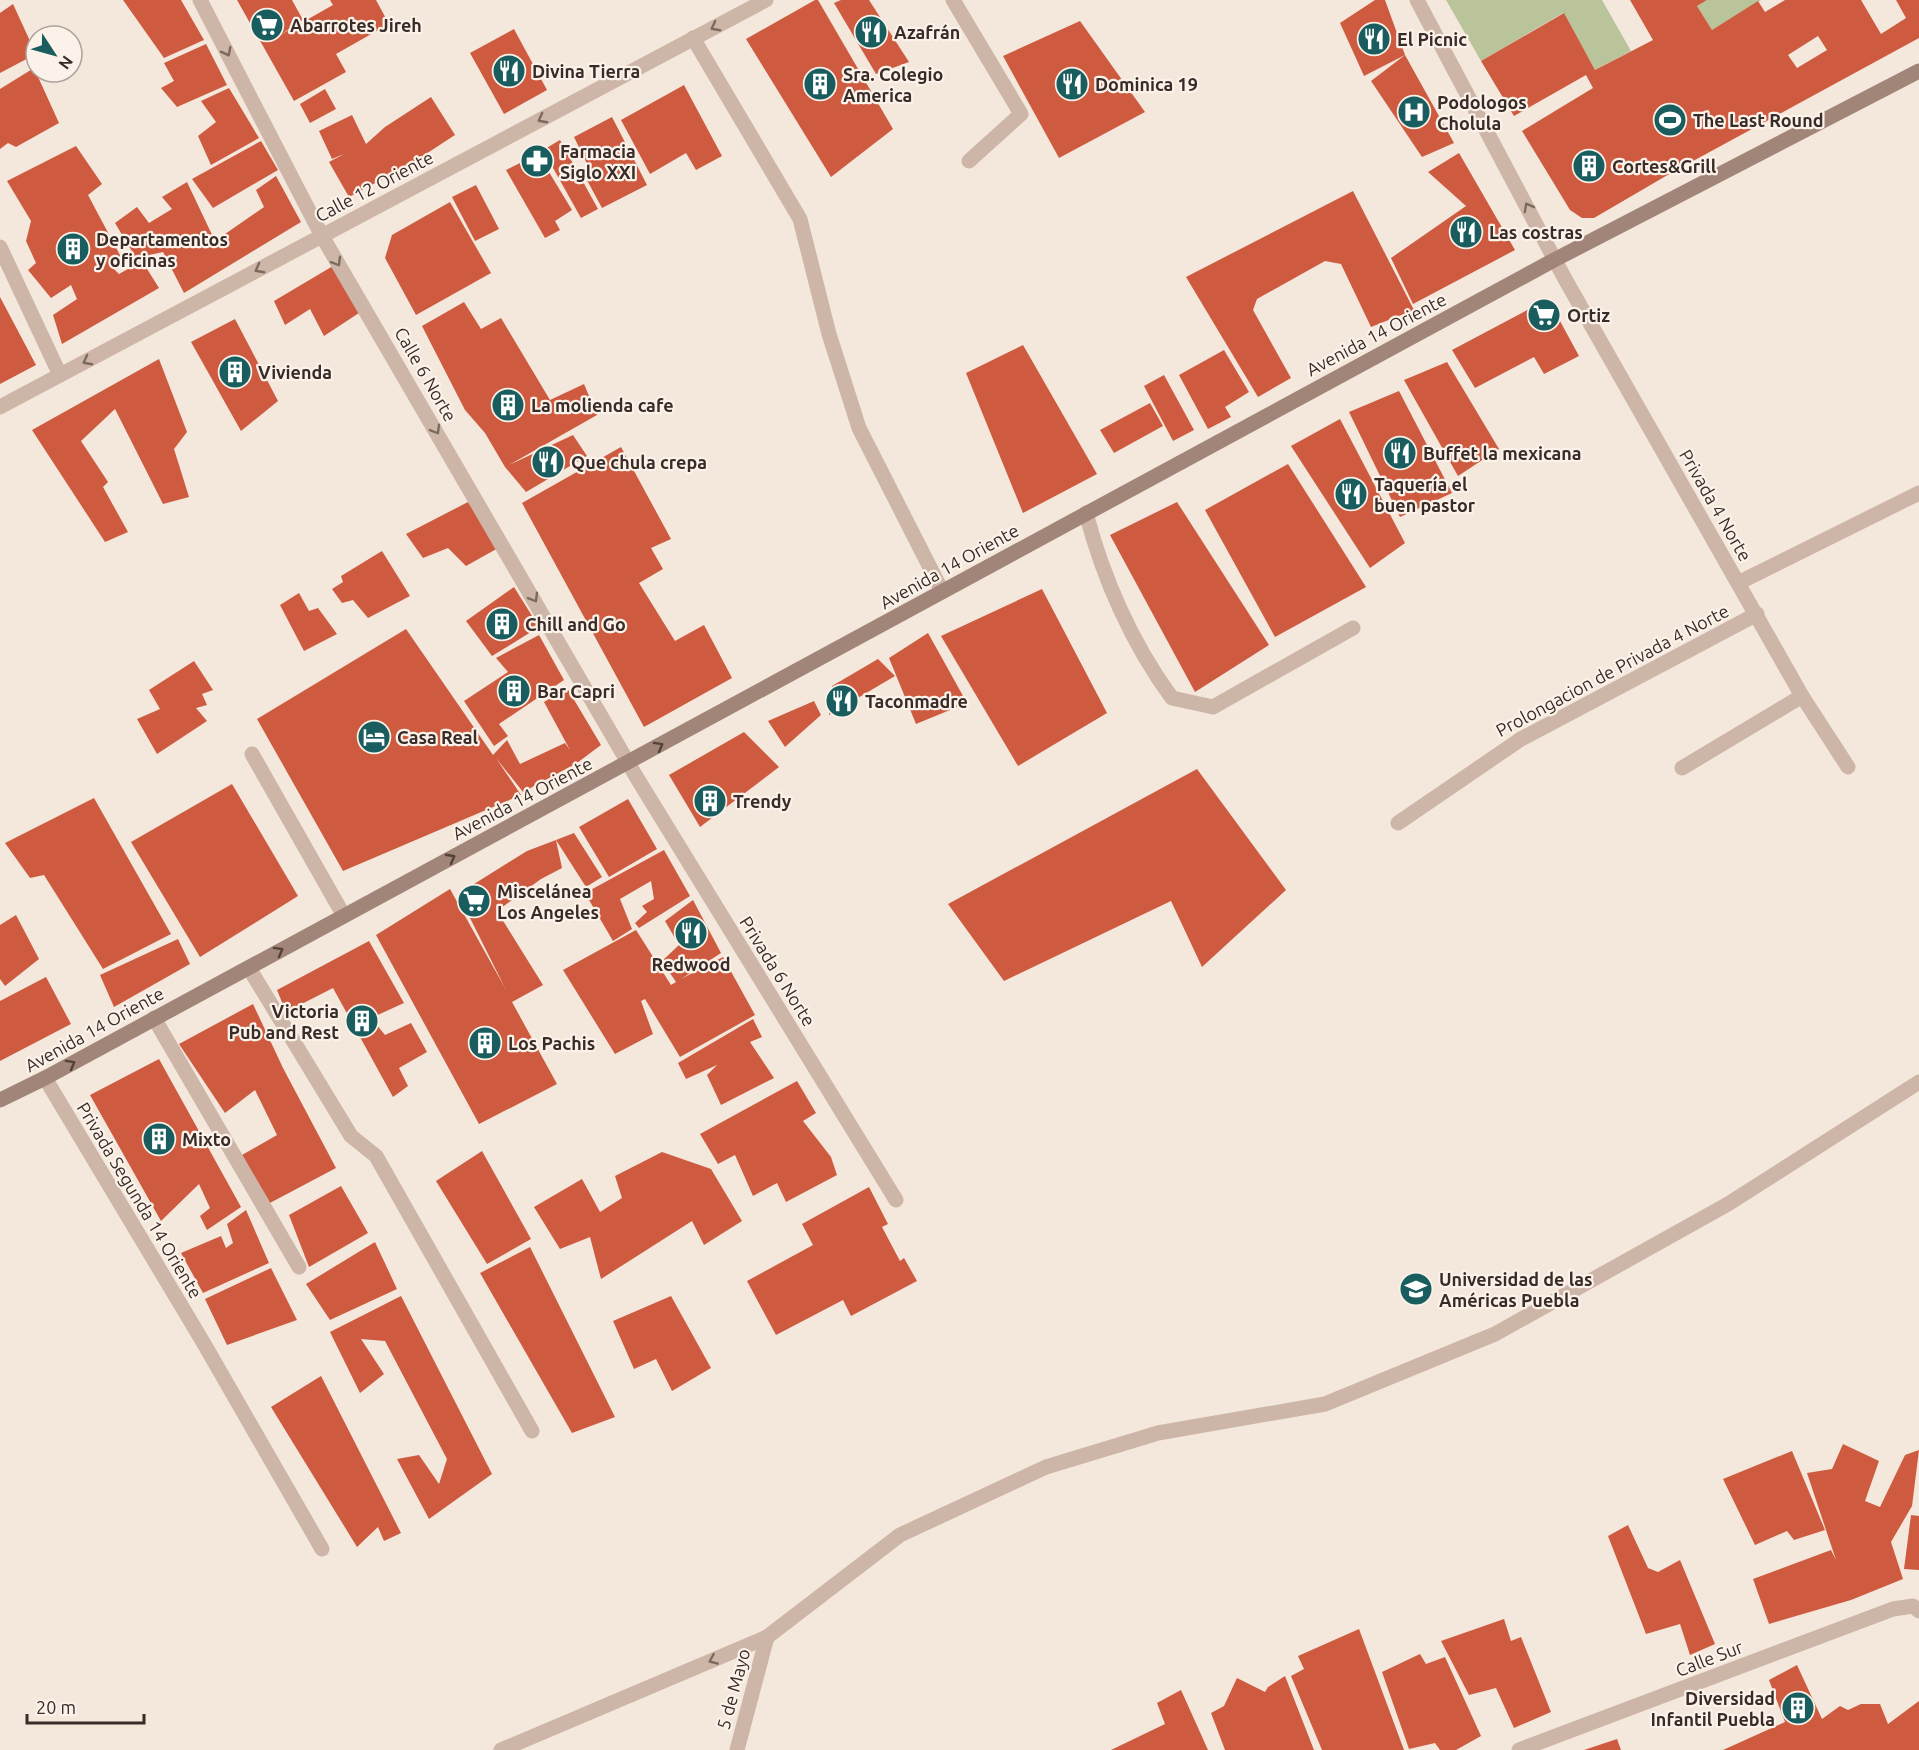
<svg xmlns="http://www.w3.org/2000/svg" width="1919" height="1750" viewBox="0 0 1919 1750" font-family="Ubuntu,sans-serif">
  <rect width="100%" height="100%" fill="#f4e7dc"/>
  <g fill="#b9c49b">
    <path d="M1446,0H1602L1631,51L1595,70L1563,13L1481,61Z"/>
    <path d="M1707,0H1761L1712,30L1697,6Z"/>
  </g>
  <g fill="#ce5b40" fill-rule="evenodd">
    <path d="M123,0H181L204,40L164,58Z"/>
    <path d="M237,0H292L303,20L280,35L333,5L330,0H376L389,24L336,54L346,72L294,101Z"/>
    <path d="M815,0H818L893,129L831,177L746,39Z"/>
    <path d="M841,0H869L909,62L876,74L834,3Z"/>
    <path d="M1375,0H1385L1405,55L1454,143L1422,157L1371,81L1405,55L1364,76L1340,23Z"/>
    <path d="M1630,0H1707L1697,6L1712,30L1758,1L1765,12L1785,0H1861L1881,34L1906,18L1896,0H1919V38L1671,173L1594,218H1582L1570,210L1522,131L1593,88L1586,75L1514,116L1481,61L1564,13L1595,70L1653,40ZM1818,36L1827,50L1797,68L1788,55Z"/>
    <path d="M13,4L36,54L0,73V13Z"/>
    <path d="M1080,21L1145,112L1059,158L1003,56Z"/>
    <path d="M514,29L547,90L504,114L470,53Z"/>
    <path d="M206,44L227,85L177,107L161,88L174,81L164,63Z"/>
    <path d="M34,68L59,123L16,147L8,143L0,149V89Z"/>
    <path d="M684,85L722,156L696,170L686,153L650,174L621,120Z"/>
    <path d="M229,88L259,138L211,165L198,136L216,122L201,101Z"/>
    <path d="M325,89L336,109L310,123L300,104Z"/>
    <path d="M431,97L455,135L409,165L349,197L329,162L344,154L332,159L319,131L352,115L366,144L385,127Z"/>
    <path d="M612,117L647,185L602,208L581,169L588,166L574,137Z"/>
    <path d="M560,140L598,209L581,218L543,150Z"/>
    <path d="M261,141L278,170L213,208L192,179Z"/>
    <path d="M76,146L102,184L88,195L121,257L110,265L119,274L142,261L159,288L62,344L53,315L77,299L71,285L51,298L28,270L36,263L26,241L31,221L7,181Z"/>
    <path d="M1459,153L1515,250L1413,304L1391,258L1466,206L1428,172Z"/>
    <path d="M538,154L572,210L555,221L560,230L545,238L506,170Z"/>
    <path d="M276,176L301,222L184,293L163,252L136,258L115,223L137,207L149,223L172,209L162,197L187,182L215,241L264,207L256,190Z"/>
    <path d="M476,185L499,229L475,241L452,197Z"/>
    <path d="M1353,191L1414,310L1371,327L1341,264L1325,261L1257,299L1253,310L1291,378L1258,397L1186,277Z"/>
    <path d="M450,202L491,273L416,315L385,258L392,235Z"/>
    <path d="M338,263L365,309L324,336L310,309L285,325L274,301Z"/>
    <path d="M0,297L36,365L0,384Z"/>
    <path d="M1548,299L1579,356L1544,374L1534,357L1475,388L1452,350Z"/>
    <path d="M464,302L481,329L501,318L550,400L584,384L597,415L509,465L573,435L587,456L526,492L505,467L485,433L465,410L422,326Z"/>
    <path d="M235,319L278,401L241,431L191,342Z"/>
    <path d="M1023,345L1097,474L1023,513L966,373Z"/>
    <path d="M1224,350L1249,392L1225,407L1231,417L1208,429L1179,375Z"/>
    <path d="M159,359L187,432L174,449L189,497L163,504L115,409L81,441L108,482L103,487L128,532L105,542L32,430Z"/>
    <path d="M1447,362L1499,449L1458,476L1404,380Z"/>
    <path d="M1164,375L1194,430L1173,441L1144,386Z"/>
    <path d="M1399,391L1452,493L1400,517L1349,412Z"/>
    <path d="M1150,403L1163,426L1114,453L1100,430Z"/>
    <path d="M1340,419L1405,543L1370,568L1291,446Z"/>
    <path d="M621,447L671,539L651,548L663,569L639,583L675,641L704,625L732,678L644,727L522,503Z"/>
    <path d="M1288,464L1366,587L1275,637L1205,510Z"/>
    <path d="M468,502L500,547L466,566L448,548L423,558L406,534Z"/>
    <path d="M1177,502L1269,645L1195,692L1110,535Z"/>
    <path d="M382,551L410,596L368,618L353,600L342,603L332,589L343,582L341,576Z"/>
    <path d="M514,587L539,627L492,656L466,621Z"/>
    <path d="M1042,589L1107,713L1018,766L941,636Z"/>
    <path d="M299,593L309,611L318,608L337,634L304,651L280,605Z"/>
    <path d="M406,629L493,755L507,740L520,764L565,743L570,750L544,702L567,688L601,745L577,763L523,792L496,758L521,795L343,871L257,719Z"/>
    <path d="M928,633L967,703L916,724L889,658Z"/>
    <path d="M539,635L564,680L499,724L508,736L494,746L464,701L508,672L496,658Z"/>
    <path d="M878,659L895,676L829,715L832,686Z"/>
    <path d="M194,661L213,690L202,694L207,705L196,708L207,721L157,754L137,719L160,709L149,690Z"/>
    <path d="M814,701L821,715L785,747L768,721Z"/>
    <path d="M744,732L779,767L700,827L669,775Z"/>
    <path d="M1197,769L1286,890L1202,967L1171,901L1004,981L948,904Z"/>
    <path d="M232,784L298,896L200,957L131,842Z"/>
    <path d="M94,798L171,934L103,969L44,875L30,878L5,843Z"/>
    <path d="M628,799L657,849L609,877L579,827Z"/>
    <path d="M574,833L602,877L586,887L556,840Z"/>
    <path d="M556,840L562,868L541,879L497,911L543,985L512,1002L557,1084L479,1124L376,935L450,889L505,988L458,894L527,851Z"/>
    <path d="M664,850L690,896L639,928L635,923L647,912L642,906L654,899L651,881L620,899L632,929L613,941L585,893Z"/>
    <path d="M693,900L721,953L681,979L723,957L755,1015L680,1057L645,999L641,1001L653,1034L615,1054L563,970L636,930L671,985L676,982L662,961L679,945L665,921Z"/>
    <path d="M16,915L39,959L5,986L0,979V925Z"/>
    <path d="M178,939L190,964L114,1007L100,975Z"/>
    <path d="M369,941L404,1003L371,1018L385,1035L411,1023L427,1052L399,1068L408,1086L393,1097L333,988L286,1012L277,990Z"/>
    <path d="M46,977L71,1024L0,1061V1001Z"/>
    <path d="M253,1004L283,1068L336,1168L268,1204L242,1155L277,1135L255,1090L225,1113L179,1044Z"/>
    <path d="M753,1019L762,1037L750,1042L774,1078L721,1105L707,1075L717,1065L686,1079L678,1063Z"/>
    <path d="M159,1059L241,1207L207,1230L200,1216L210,1208L199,1184L161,1221L90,1095Z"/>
    <path d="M797,1081L816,1113L803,1121L831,1157L837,1175L786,1202L777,1183L753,1196L735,1155L718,1164L700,1134Z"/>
    <path d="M482,1151L531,1239L487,1264L436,1181Z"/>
    <path d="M662,1152L711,1169L742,1221L704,1245L692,1221L601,1279L590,1237L560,1249L534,1207L582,1179L600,1212L622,1198L615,1176Z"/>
    <path d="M341,1186L368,1233L309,1267L289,1215Z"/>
    <path d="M869,1187L888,1224L882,1227L900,1261L904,1258L917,1281L851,1316L843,1300L776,1335L747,1281L813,1245L802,1224Z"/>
    <path d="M246,1210L269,1263L203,1293L181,1253L221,1236L226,1248L233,1243L227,1224Z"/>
    <path d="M375,1242L397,1289L330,1320L306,1284Z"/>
    <path d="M530,1247L615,1417L572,1433L480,1273Z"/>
    <path d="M271,1268L297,1320L227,1345L205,1299Z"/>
    <path d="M401,1296L492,1474L429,1519L397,1459L419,1455L439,1484L447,1459L385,1341L361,1339L384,1374L360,1393L330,1332Z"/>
    <path d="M671,1296L711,1368L672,1391L656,1359L634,1369L613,1321Z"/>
    <path d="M321,1376L401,1533L384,1541L378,1527L357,1547L271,1407Z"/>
    <path d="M1843,1444L1879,1461L1865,1501L1880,1507L1905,1455L1919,1450L1912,1506L1891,1542L1903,1579L1851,1600L1769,1624L1753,1579L1831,1550L1836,1560L1807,1473L1832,1469Z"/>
    <path d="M1792,1451L1825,1530L1794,1540L1787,1531L1755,1545L1723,1479Z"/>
    <path d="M1911,1515L1919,1516V1570L1904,1569Z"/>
    <path d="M1628,1525L1648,1568L1658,1572L1680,1560L1715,1644L1690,1655L1680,1624L1646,1634L1608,1536Z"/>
    <path d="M1504,1619L1511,1641L1521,1637L1551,1712L1514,1728L1496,1688L1469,1695L1441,1641Z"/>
    <path d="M1359,1629L1404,1750H1322L1291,1676L1304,1669L1298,1656Z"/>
    <path d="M1420,1654L1426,1664L1445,1657L1481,1736L1456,1750H1440L1435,1743L1409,1749L1382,1672Z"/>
    <path d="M1797,1665L1822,1719L1840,1706L1848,1710L1861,1704H1880L1888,1724L1919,1701V1750H1723L1785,1722L1769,1680Z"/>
    <path d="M1285,1676L1314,1750H1225L1211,1713L1224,1706L1237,1678L1265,1692L1268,1687Z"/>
    <path d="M1181,1690L1208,1750H1111L1165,1724L1157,1703Z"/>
    <path d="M1617,1739L1621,1750H1584Z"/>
  </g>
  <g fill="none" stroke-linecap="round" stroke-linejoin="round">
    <g stroke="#cdb6a7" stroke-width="15">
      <path d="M953,0L1021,114L969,161"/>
      <path d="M693,38L800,219L829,334L859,428L942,591"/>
      <path d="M1086,513C1103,578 1132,644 1172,698L1213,707L1353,628"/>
      <path d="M252,754L344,916"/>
      <path d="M1682,768L1802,696"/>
    </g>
    <g stroke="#cdb6a7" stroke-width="15">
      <path d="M200,0L322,236L637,778L896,1200"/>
      <path d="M1417,0L1565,279L1802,696L1848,767"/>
      <path d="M0,247L60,375"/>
      <path d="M0,407L766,0"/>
      <path d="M1738,583L1919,493"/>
      <path d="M1398,823L1521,739L1757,614"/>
      <path d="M249,968L351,1136L376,1156L532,1431"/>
      <path d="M154,1018L299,1267"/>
      <path d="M45,1078L203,1342L322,1549"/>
      <path d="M501,1750L767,1637L900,1535L1046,1467L1158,1433L1325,1404L1495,1334L1728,1204L1919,1082"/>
      <path d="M737,1750L767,1637"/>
      <path d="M1519,1750L1893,1609L1913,1606L1919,1611"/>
    </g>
    <path stroke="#a18578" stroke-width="15" d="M0,1100L45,1078L1556,259L1919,71"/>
  </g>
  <defs><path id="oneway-chevron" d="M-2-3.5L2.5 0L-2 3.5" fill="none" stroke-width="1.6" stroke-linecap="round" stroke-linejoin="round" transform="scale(1.5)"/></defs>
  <g stroke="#7c6a61">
    <use href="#oneway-chevron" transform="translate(715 27) rotate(152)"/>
    <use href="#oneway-chevron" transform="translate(227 52) rotate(63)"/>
    <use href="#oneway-chevron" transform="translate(542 119) rotate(152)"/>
    <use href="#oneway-chevron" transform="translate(1528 207) rotate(-118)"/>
    <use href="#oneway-chevron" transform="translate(337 262) rotate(60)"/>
    <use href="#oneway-chevron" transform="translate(259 269) rotate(152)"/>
    <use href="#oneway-chevron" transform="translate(87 361) rotate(152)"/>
    <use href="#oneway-chevron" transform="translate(436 430) rotate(60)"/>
    <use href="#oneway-chevron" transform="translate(534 598) rotate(60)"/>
    <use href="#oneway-chevron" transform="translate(713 1660) rotate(157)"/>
  </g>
  <g stroke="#53423c">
    <use href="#oneway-chevron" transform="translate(659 746) rotate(-29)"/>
    <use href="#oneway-chevron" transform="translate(451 858) rotate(-28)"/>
    <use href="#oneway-chevron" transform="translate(279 951) rotate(-29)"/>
    <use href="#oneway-chevron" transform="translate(71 1064) rotate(-29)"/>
  </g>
  <defs>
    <g id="supermarket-disc" transform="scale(1.725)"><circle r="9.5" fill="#1a5d5e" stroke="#fbf2e9"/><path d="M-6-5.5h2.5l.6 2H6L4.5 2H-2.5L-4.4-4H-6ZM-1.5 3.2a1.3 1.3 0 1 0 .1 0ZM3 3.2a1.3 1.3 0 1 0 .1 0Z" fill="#fff"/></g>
    <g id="restaurant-disc" transform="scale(1.725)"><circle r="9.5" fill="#1a5d5e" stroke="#fbf2e9"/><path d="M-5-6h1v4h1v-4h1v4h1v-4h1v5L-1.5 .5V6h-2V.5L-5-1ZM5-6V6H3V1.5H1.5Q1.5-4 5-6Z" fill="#fff"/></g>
    <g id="building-disc" transform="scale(1.725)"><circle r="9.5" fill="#1a5d5e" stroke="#fbf2e9"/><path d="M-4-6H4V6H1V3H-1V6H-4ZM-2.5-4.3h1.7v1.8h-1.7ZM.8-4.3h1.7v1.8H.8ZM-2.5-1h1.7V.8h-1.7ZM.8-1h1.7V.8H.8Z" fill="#fff"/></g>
    <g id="hospital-disc" transform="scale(1.725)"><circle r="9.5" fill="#1a5d5e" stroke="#fbf2e9"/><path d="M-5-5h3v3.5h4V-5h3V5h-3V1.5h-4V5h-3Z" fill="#fff"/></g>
    <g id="stadium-disc" transform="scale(1.725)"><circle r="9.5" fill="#1a5d5e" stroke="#fbf2e9"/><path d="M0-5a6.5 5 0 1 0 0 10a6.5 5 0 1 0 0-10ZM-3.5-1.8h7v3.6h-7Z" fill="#fff"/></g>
    <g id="pharmacy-disc" transform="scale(1.725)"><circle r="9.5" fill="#1a5d5e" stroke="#fbf2e9"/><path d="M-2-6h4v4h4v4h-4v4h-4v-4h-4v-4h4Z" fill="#fff"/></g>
    <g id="hotel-disc" transform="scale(1.725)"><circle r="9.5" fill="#1a5d5e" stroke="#fbf2e9"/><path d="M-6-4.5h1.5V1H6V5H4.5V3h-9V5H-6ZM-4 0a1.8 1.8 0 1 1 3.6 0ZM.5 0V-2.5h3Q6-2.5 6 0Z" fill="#fff"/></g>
    <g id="university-disc" transform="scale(1.725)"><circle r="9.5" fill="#1a5d5e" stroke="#fbf2e9"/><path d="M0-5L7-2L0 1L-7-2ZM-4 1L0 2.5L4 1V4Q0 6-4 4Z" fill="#fff"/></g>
  </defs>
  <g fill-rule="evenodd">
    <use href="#supermarket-disc" x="267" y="25"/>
    <use href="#restaurant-disc" x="871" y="32"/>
    <use href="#restaurant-disc" x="1374" y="39"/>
    <use href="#restaurant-disc" x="509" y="71"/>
    <use href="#building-disc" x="820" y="84"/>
    <use href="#restaurant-disc" x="1072" y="84"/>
    <use href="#hospital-disc" x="1414" y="112"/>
    <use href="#stadium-disc" x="1670" y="120"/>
    <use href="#pharmacy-disc" x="537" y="161"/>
    <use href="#building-disc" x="1589" y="166"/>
    <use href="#restaurant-disc" x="1466" y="232"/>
    <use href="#building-disc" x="73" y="249"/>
    <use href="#supermarket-disc" x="1544" y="315"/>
    <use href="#building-disc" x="235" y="372"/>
    <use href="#building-disc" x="508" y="405"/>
    <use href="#restaurant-disc" x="1400" y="453"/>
    <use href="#restaurant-disc" x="548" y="462"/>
    <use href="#restaurant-disc" x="1351" y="494"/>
    <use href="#building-disc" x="502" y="624"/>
    <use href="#building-disc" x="514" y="691"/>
    <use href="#restaurant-disc" x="842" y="701"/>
    <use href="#hotel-disc" x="374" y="737"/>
    <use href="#building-disc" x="710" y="801"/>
    <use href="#supermarket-disc" x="474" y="901"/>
    <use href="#restaurant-disc" x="691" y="933"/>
    <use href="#building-disc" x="362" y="1021"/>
    <use href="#building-disc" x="485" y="1043"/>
    <use href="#building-disc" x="159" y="1139"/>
    <use href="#university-disc" x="1416" y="1289"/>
    <use href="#building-disc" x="1798" y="1708"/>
  </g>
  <g text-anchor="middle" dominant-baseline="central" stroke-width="4.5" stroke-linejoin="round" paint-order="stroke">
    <g font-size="18" font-weight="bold" fill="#392c28" stroke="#fbf2e9" text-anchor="start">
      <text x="290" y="25">Abarrotes Jireh</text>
      <text x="894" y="32">Azafrán</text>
      <text x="1397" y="39">El Picnic</text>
      <text x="532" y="71">Divina Tierra</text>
      <text x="843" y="74">Sra. Colegio<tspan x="843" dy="21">America</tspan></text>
      <text x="1095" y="84">Dominica 19</text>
      <text x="1437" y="102">Podologos<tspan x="1437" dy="21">Cholula</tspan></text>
      <text x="1693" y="120">The Last Round</text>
      <text x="560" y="151">Farmacia<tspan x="560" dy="21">Siglo XXI</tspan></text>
      <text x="1612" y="166">Cortes&amp;Grill</text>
      <text x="1489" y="232">Las costras</text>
      <text x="96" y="239">Departamentos<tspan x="96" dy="21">y oficinas</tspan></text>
      <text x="1567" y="315">Ortiz</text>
      <text x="258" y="372">Vivienda</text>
      <text x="531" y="405">La molienda cafe</text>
      <text x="1423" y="453">Buffet la mexicana</text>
      <text x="571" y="462">Que chula crepa</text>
      <text x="1374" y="484">Taquería el<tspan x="1374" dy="21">buen pastor</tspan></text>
      <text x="525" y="624">Chill and Go</text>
      <text x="537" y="691">Bar Capri</text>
      <text x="865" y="701">Taconmadre</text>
      <text x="397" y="737">Casa Real</text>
      <text x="733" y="801">Trendy</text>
      <text x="497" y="891">Miscelánea<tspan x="497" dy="21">Los Angeles</tspan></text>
      <text x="691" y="964" text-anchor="middle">Redwood</text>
      <text x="339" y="1011" text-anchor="end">Victoria<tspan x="339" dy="21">Pub and Rest</tspan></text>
      <text x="508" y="1043">Los Pachis</text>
      <text x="182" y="1139">Mixto</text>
      <text x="1439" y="1279">Universidad de las<tspan x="1439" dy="21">Américas Puebla</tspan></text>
      <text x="1775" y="1698" text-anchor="end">Diversidad<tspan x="1775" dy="21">Infantil Puebla</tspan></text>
    </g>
    <g font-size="18" fill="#392c28" stroke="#fbf2e9">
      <text transform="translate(374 186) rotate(-28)">Calle 12 Oriente</text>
      <text transform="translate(1376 334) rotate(-28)">Avenida 14 Oriente</text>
      <text transform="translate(426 374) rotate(60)">Calle 6 Norte</text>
      <text transform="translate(1716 505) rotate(60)">Privada 4 Norte</text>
      <text transform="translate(949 566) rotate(-29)">Avenida 14 Oriente</text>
      <text transform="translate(1612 670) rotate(-28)">Prolongacion de Privada 4 Norte</text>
      <text transform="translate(522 798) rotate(-28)">Avenida 14 Oriente</text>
      <text transform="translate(778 971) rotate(58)">Privada 6 Norte</text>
      <text transform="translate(94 1029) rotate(-29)">Avenida 14 Oriente</text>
      <text transform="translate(140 1200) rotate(59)">Privada Segunda 14 Oriente</text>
      <text transform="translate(1709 1658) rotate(-21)">Calle Sur</text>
      <text transform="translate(733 1689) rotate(-75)">5 de Mayo</text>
    </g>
  </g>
  <g transform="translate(54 54) rotate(126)"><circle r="28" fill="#fbf2e9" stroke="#ada39c" stroke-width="1.5"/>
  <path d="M0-4.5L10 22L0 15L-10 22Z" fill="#1a5d5e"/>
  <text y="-9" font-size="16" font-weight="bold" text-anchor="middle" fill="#392c28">N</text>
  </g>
  <path d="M27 1714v9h117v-9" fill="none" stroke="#392c28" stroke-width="3"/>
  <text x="36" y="1714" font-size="18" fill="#392c28" stroke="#fbf2e9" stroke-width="4.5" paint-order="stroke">20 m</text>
</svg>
